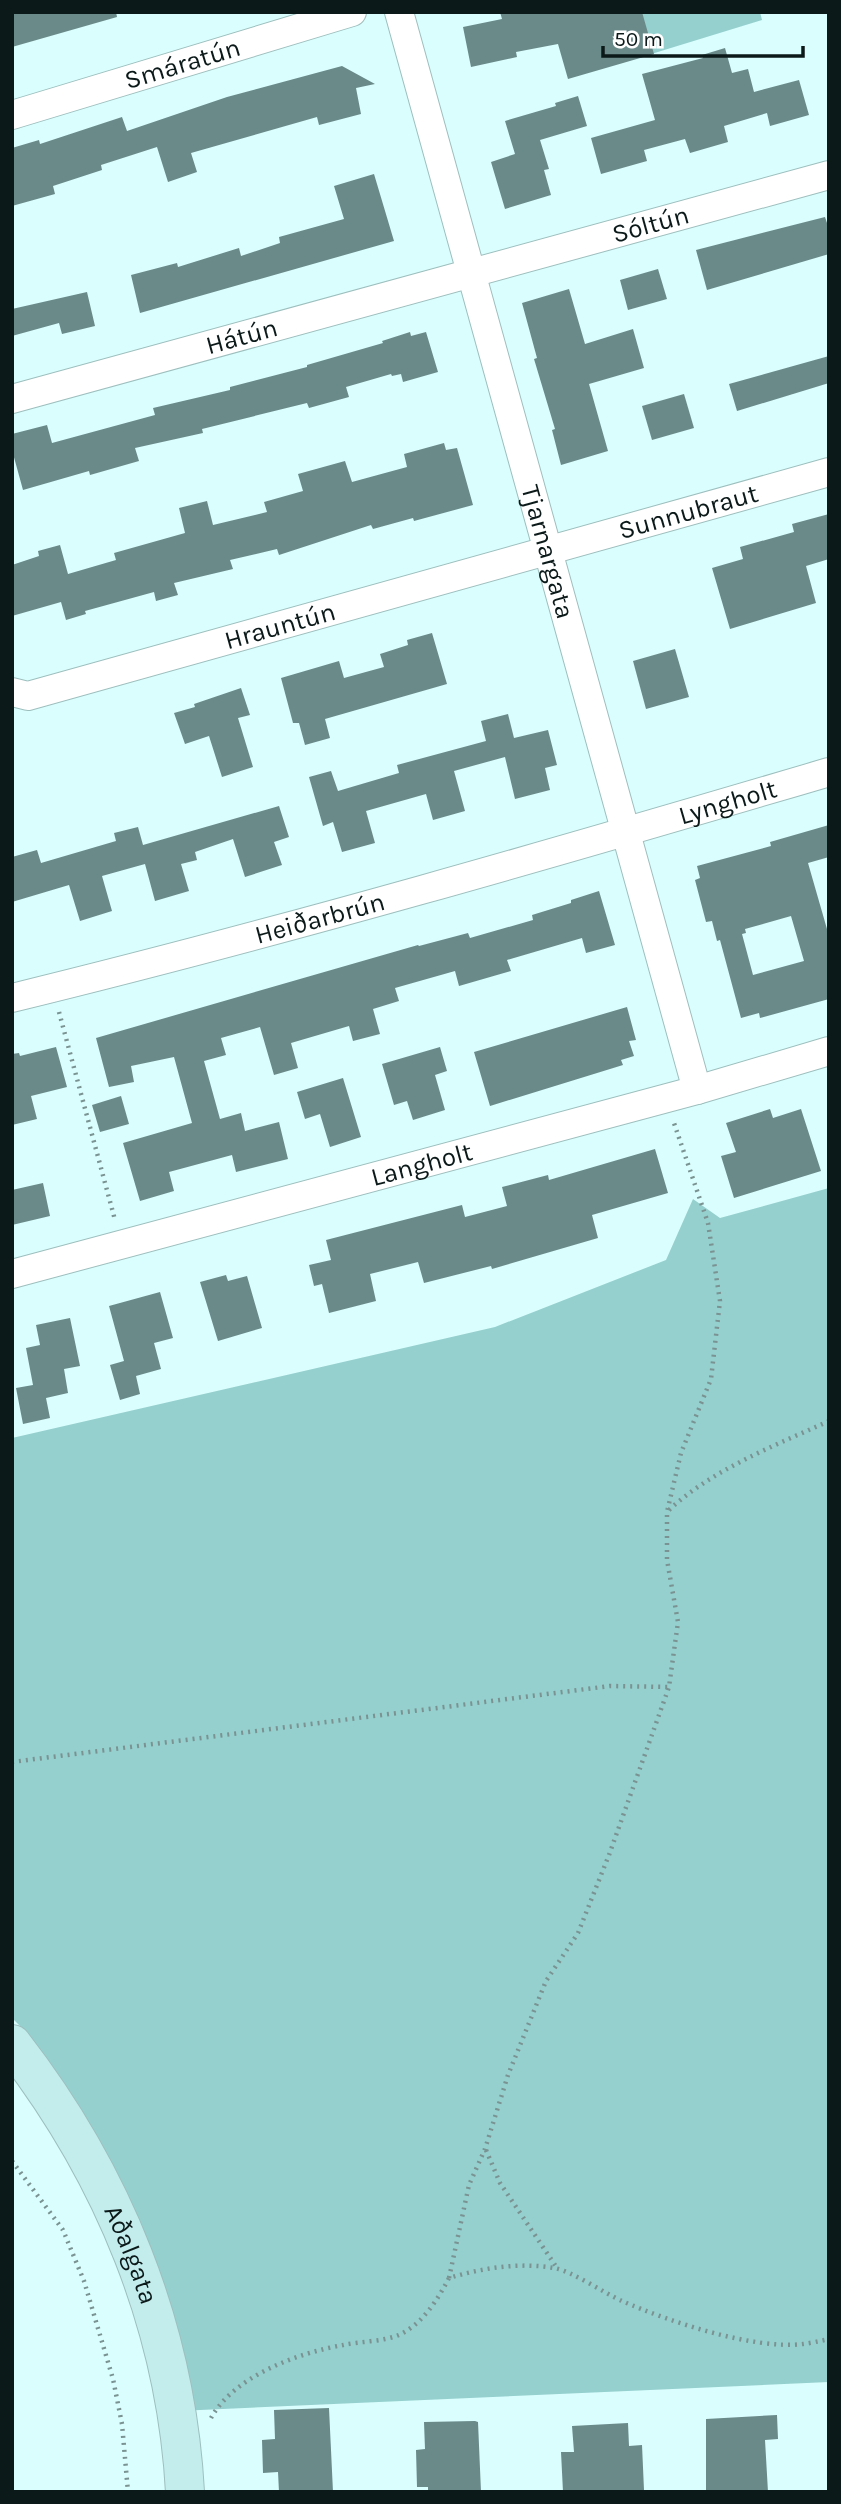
<svg xmlns="http://www.w3.org/2000/svg" width="841" height="2504" viewBox="0 0 841 2504" font-family="Karla,sans-serif">
  <rect width="100%" height="100%" fill="#dafefd"/>
  <g fill="#95d0cf">
    <path d="M621,12H760L762,20L635,59Z"/>
    <path d="M829,1188V2382L178,2411L20,2026L12,2018V1438L495,1327L666,1260L693,1199L720,1218Z"/>
  </g>
  <g fill="#6a8a8a" fill-rule="evenodd">
    <path d="M12,12H116L117,17L12,47Z"/>
    <path d="M500,12H642L654,54L568,79L558,44L516,52L517,57L471,67L463,27L502,19Z"/>
    <path d="M725,48L732,73L748,69L754,92L799,80L809,115L770,126L767,113L724,126L728,142L690,153L685,139L644,150L647,161L601,174L591,138L655,120L642,74L703,58L702,55Z"/>
    <path d="M342,66L375,84L356,88L361,114L319,125L317,117L191,153L197,172L168,182L157,147L101,165L102,170L53,186L55,194L12,206V148L39,140L40,144L122,117L127,131L227,97Z"/>
    <path d="M578,96L587,126L540,140L549,169L544,170L551,195L505,209L491,162L515,154L505,121L556,106L555,103Z"/>
    <path d="M374,174L394,241L140,313L131,275L177,263L178,267L239,248L241,256L280,243L279,237L344,219L334,186Z"/>
    <path d="M825,217L829,229V254L707,290L696,250Z"/>
    <path d="M658,269L667,299L628,310L620,280Z"/>
    <path d="M569,289L585,344L633,329L644,368L589,384L608,451L561,465L552,430L555,429L534,359L537,358L522,303Z"/>
    <path d="M87,292L95,326L62,334L59,323L12,336V309Z"/>
    <path d="M410,332L411,336L426,332L438,372L403,382L401,374L392,376L391,374L346,387L349,397L309,408L307,403L202,429L203,433L135,448L139,461L90,475L89,471L23,490L12,450V434L47,425L52,443L155,415L153,408L230,390V387L307,367V365L383,343L382,341Z"/>
    <path d="M829,356V383L737,411L729,384Z"/>
    <path d="M684,394L694,428L652,440L642,406Z"/>
    <path d="M444,443L446,450L457,448L473,505L414,521L413,518L373,529L371,525L279,555L277,549L230,560L233,569L174,583L178,595L156,601L154,592L85,611L86,614L66,620L61,602L12,616V565L39,556L38,551L60,545L68,574L116,560L114,553L185,533L179,508L207,501L213,525L267,512L264,502L303,491L298,474L345,461L352,482L407,467L404,454Z"/>
    <path d="M829,514V559L806,566L816,603L730,629L712,568L743,559L740,547L794,532L792,524Z"/>
    <path d="M432,633L447,684L325,719L330,738L305,745L299,723H293L281,678L339,661L344,678L384,667L380,654L408,645L407,640Z"/>
    <path d="M675,649L689,697L646,709L633,661Z"/>
    <path d="M241,688L250,715L238,718L253,767L222,777L209,736L185,744L174,713L195,707L194,704Z"/>
    <path d="M508,714L514,738L548,730L557,765L545,768L550,790L515,799L505,757L454,771L465,811L433,820L426,794L366,811L375,843L342,852L333,822L323,826L309,777L331,771L338,791L399,773L397,765L486,741L481,721Z"/>
    <path d="M279,806L289,837L274,842L282,865L245,877L233,839L195,852L197,860L181,864L189,891L155,901L145,864L102,876L112,911L80,921L69,885L12,902V857L37,850L41,863L116,841L114,833L138,827L143,845Z"/>
    <path d="M829,825V857L808,863L829,936V999L760,1018L759,1013L741,1018L720,940L717,941L712,921L706,922L695,880L700,878L697,866L771,846L770,842ZM791,916L804,961L753,975L742,934L746,933L745,929Z"/>
    <path d="M599,891L615,945L586,953L582,938L507,960L511,971L459,986L455,971L395,988L399,1001L373,1009L380,1034L353,1041L349,1026L291,1043L298,1068L274,1075L260,1027L221,1038L226,1055L204,1061L220,1119L241,1113L245,1131L279,1122L288,1159L236,1172L232,1155L169,1172L174,1191L140,1201L123,1143L192,1123L174,1057L131,1066L134,1082L109,1087L96,1038L418,945L419,946L468,933L470,938L533,920L532,915L571,903V900Z"/>
    <path d="M627,1007L636,1040L629,1041L634,1056L621,1060L623,1065L490,1106L474,1052Z"/>
    <path d="M56,1047L67,1087L31,1096L37,1119L12,1125V1054L19,1053L20,1056Z"/>
    <path d="M440,1047L447,1071L435,1075L445,1110L413,1120L407,1101L394,1105L382,1064Z"/>
    <path d="M343,1078L361,1137L330,1147L320,1114L305,1119L297,1092Z"/>
    <path d="M121,1096L129,1124L100,1132L92,1105Z"/>
    <path d="M770,1109L773,1118L801,1109L821,1171L734,1198L721,1156L736,1152L726,1123Z"/>
    <path d="M655,1149L668,1193L592,1215L598,1238L492,1269L491,1266L424,1283L418,1262L370,1274L376,1301L329,1313L322,1284L314,1286L309,1265L331,1260L326,1240L462,1205L465,1217L507,1206L502,1187L548,1175L549,1180Z"/>
    <path d="M43,1183L50,1216L12,1225V1190Z"/>
    <path d="M226,1275L228,1281L247,1276L262,1328L218,1341L200,1282Z"/>
    <path d="M160,1292L173,1338L154,1343L161,1369L136,1376L140,1394L120,1400L110,1365L124,1361L109,1306Z"/>
    <path d="M70,1318L80,1366L64,1369L68,1393L46,1398L50,1418L23,1424L16,1388L33,1385L26,1348L40,1345L36,1325Z"/>
    <path d="M329,2408L333,2492H279L278,2472L263,2473L262,2440L275,2439L274,2410Z"/>
    <path d="M777,2415L778,2439L765,2440L768,2492L706,2490V2419Z"/>
    <path d="M475,2421L478,2422L481,2492H428V2487H417L416,2450L425,2449L424,2422Z"/>
    <path d="M628,2423L629,2446L642,2445L644,2490L563,2492L561,2452H574L572,2426Z"/>
  </g>
  <g fill="none" stroke-linecap="round" stroke-linejoin="round">
    <g stroke="#9dbfbe" stroke-width="30">
      <g id="street">
        <path id="s1" d="M399,12L697,1090"/>
        <path id="s2" d="M12,115L352,12"/>
        <path id="s3" d="M12,399L829,175"/>
        <path id="s4" d="M12,692L28,696L829,472"/>
        <path id="s5" d="M12,998C286,931 558,852 829,772"/>
        <path id="s6" d="M12,1274L697,1090L829,1051"/>
      </g>
    </g>
    <g stroke="#9dbfbe" stroke-width="40">
      <g id="secondary">
        <path id="s7" d="M12,2044C113,2174 176,2327 185,2492"/>
      </g>
    </g>
    <g stroke="#7a9392" stroke-width="4.5" stroke-dasharray="2 5" stroke-linecap="butt">
      <path d="M59,1012L115,1220"/>
      <path d="M669,1510C713,1469 774,1446 829,1421"/>
      <path d="M12,1762L610,1686L669,1687"/>
      <path d="M486,2150L500,2183L557,2268"/>
      <path d="M12,2161L63,2230L84,2281L113,2379L122,2424L128,2492"/>
      <path d="M449,2278L469,2185L485,2149L508,2075L546,1981L578,1933L609,1855L669,1687L678,1622L667,1560V1512L681,1453L711,1379L720,1301L708,1223L674,1123"/>
      <path d="M211,2418C234,2376 298,2353 343,2345C361,2341 384,2342 401,2334C423,2323 438,2299 449,2278C482,2268 520,2262 554,2268C572,2271 604,2293 622,2301C668,2321 753,2350 803,2344C811,2343 820,2341 829,2339"/>
    </g>
    <use href="#street" stroke="#fff" stroke-width="28"/>
    <use href="#secondary" stroke="#c3eded" stroke-width="38"/>
  </g>
  <g text-anchor="middle" dominant-baseline="central" stroke-width="5" stroke-linejoin="round" paint-order="stroke">
    <g font-size="26" fill="#0c1919" stroke="#fff">
      <text stroke="none"><textPath href="#s2" startOffset="178">Smáratún</textPath></text>
      <text stroke="none"><textPath href="#s3" startOffset="662">Sóltún</textPath></text>
      <text stroke="none"><textPath href="#s3" startOffset="238">Hátún</textPath></text>
      <text stroke="none"><textPath href="#s4" startOffset="702">Sunnubraut</textPath></text>
      <text stroke="none"><textPath href="#s1" startOffset="560">Tjarnargata</textPath></text>
      <text stroke="none"><textPath href="#s4" startOffset="278">Hrauntún</textPath></text>
      <text stroke="none"><textPath href="#s5" startOffset="742">Lyngholt</textPath></text>
      <text stroke="none"><textPath href="#s5" startOffset="318">Heiðarbrún</textPath></text>
      <text stroke="none"><textPath href="#s6" startOffset="424">Langholt</textPath></text>
      <text stroke="none"><textPath href="#s7" startOffset="243">Aðalgata</textPath></text>
    </g>
  </g>
  <rect width="841" height="2504" fill="none" stroke="#0c1919" stroke-width="28"/>
  <path d="M603 46v10h200v-10" fill="none" stroke="#0c1919" stroke-width="3.5"/>
  <text x="614" y="46" font-size="21" fill="#0c1919" stroke="#ffffff" stroke-width="5" paint-order="stroke">50 m</text>
</svg>
